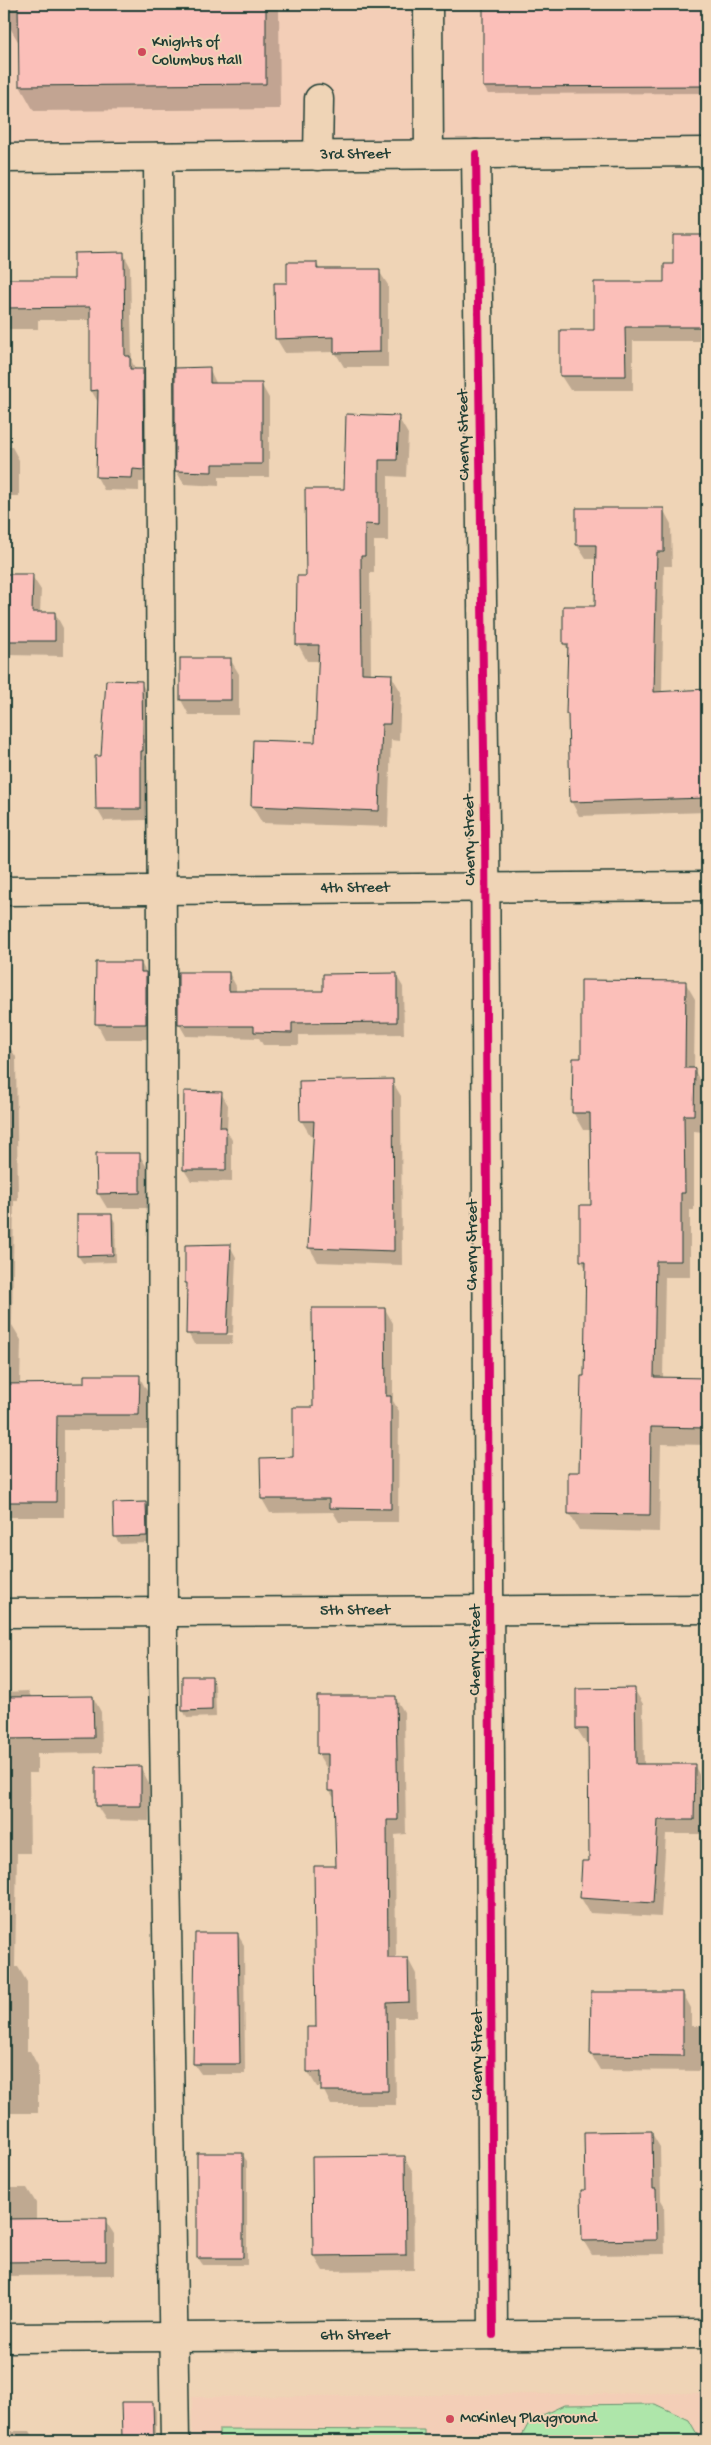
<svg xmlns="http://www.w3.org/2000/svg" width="711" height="2445" viewBox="0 0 711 2445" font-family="'Gochi Hand',sans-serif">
  <rect width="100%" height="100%" fill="#efd4b6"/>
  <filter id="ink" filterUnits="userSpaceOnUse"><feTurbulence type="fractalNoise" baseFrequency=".02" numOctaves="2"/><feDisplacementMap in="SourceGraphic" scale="10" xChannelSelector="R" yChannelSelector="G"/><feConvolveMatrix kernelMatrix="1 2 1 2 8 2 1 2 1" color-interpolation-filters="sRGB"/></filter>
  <g filter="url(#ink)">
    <g fill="#f3ceb7">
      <path d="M4,4H707V152L4,158Z"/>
      <path d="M707,2393V2441H192V2397Z"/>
    </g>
    <g fill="#aee6aa" stroke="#66926f">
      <path d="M655,2404L689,2420L701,2441H519L530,2421L564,2405Z"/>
      <path d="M219,2429L424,2430V2441H219Z"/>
    </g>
    <g fill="#0003">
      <path d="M6,4H279L280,109L34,111L20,86L19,43L6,21Z"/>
      <path d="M484,4H707V93L488,94L484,87Z"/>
      <path d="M674,236H707V341H633V390H570L561,376V331H595L666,283L674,265Z"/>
      <path d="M123,253L130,266L132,362L136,370H143L150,383L151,482H139V491L104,490L97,477L99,404L91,390V320H38V329H5V447H12L19,460V496H4V280H75Z"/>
      <path d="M316,263L321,271H379L388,285V367H344L335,352L285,353L276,338L289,284Z"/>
      <path d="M209,368L217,385L261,384L269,398V477H219V486L184,484L176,471Z"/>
      <path d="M398,417L408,434L406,477L388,476V541H374V573H370L371,674L391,675L401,692L399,741L391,740L388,827L262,823L252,806L316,744L320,661H307L298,644L307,577L345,490Z"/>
      <path d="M663,509L671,524L672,566H664L662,693L707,691V812L579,816L571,801L570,717L568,714L569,652L564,643L596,608L597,559H586L577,545Z"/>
      <path d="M4,575L32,576L41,590L40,613H55L63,628V656L6,655V731H4Z"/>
      <path d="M181,659H230L239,674V715H189L181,700Z"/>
      <path d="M141,683L148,694L149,763H147V820L104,821L97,809L102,757Z"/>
      <path d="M141,963L149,978L154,1039H105L97,1024Z"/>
      <path d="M229,973L236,986V992H325L396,975L403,987L404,1034L299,1035V1045H263L259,1038L186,1036L179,1024Z"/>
      <path d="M685,982L695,999L694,1070L704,1087L703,1132L694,1131V1210H690V1277H665L663,1378L707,1379V1445L661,1444L659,1532L579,1530L569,1513L581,1474L587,1270L581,1260L592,1207V1130H583L573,1112L582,1059Z"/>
      <path d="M4,1043H7L16,1057L18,1201H14L12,1325L21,1340L20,1385L86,1384L139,1376L147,1391V1430H64V1517H4Z"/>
      <path d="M392,1081L401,1096L402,1265L318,1262L309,1247L315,1135H310L301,1120Z"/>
      <path d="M221,1093L228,1105L227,1131L232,1140V1182L191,1181L184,1170Z"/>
      <path d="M139,1154L148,1169V1208H107L98,1193Z"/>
      <path d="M111,1215L115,1222L116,1262L83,1263L78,1256Z"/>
      <path d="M186,1246H230L236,1257L233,1333L192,1332V1335H233L232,1344H194L188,1333Z"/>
      <path d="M385,1309L393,1323V1401L399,1411L398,1522H339L333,1512L270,1513L262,1499L294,1459L314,1409Z"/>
      <path d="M145,1503L149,1511L150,1543L120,1544L115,1537Z"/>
      <path d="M211,1677L215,1685L216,1717L187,1718L183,1710Z"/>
      <path d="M634,1689L643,1704L644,1765H694L702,1780V1834H666L661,1917L590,1913L581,1898L590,1863V1743H586L577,1729Z"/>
      <path d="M28,1691L32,1698L93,1697L101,1712L102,1753L37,1754V1773H29L30,1853H17L15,1967H18L27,1982V2051H30L38,2066V2113H6V2188H27L36,2203V2220H105L114,2234V2275L4,2276V1692Z"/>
      <path d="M395,1697L404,1712L406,1834L395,1835L396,1960L408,1959L416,1974L417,2017H395L396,2105H331L322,2087H317L308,2072L318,2028L337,1868L336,1801L329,1790V1769H327L318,1754Z"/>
      <path d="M141,1768L149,1783V1821L106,1820L97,1806Z"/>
      <path d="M238,1935L244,1945L245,2074H201L194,2064Z"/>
      <path d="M683,1993L691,2008V2026H707V2071L600,2070L591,2055Z"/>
      <path d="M651,2132L660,2147L661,2200L664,2205L665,2254L592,2255L583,2240L586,2191Z"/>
      <path d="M242,2154L247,2161V2265H203L198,2258Z"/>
      <path d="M404,2157L413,2172L414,2270L323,2271L314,2256Z"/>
      <path d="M152,2403L156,2411V2441H123L122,2404Z"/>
      <path d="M4,2431H30L36,2441H4Z"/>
    </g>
    <g fill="#fbbfb9" stroke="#1f3d34">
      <path d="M18,4H266V84L19,86Z"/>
      <path d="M483,4H707V86L483,87Z"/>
      <path d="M673,235H707V327H625L626,376H560V330H594V282H664V264H673Z"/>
      <path d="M124,252L125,356H130V369H143L144,470L133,469L132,478L96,477L98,390L90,391V307L5,308V279H74V253Z"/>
      <path d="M287,262H317V269H380V352L334,353V337L275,339L274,283H287Z"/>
      <path d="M210,367V383H262V464H212V472L175,471V368Z"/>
      <path d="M346,414L399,416L397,460H379V525L365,524V556H361L362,673L392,674L390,724H382L379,811L251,806L253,740L315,742L319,645H296L297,576H306L305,489H344Z"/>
      <path d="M576,508H664V552H657L654,692L707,689V798L570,802L568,714H566L568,644H563V606H595L596,545H576Z"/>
      <path d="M4,574H33L32,612H55V641H4Z"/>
      <rect x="180" y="658" width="51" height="42"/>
      <path d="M106,680L142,681L143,751H141V809H96L95,756H101Z"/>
      <path d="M96,962H141V972H146V1024H95Z"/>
      <path d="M178,972H229V991H323V974L397,973V1022L292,1023V1033L254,1032V1026H185V1024H178Z"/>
      <path d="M581,980L686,981L685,1068H695L694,1115H684L685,1193H681V1261H656L654,1377L707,1378V1428L651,1427L650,1515L568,1514V1472H579L581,1376H584L586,1261H580V1205H591L590,1113H572L573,1058H581Z"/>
      <path d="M393,1079L394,1251L308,1248L314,1121H300L299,1081Z"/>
      <path d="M184,1091L222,1092L220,1127H226V1170H183Z"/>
      <path d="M96,1153H140V1193L97,1194Z"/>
      <path d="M77,1214H112L113,1255L77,1256Z"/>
      <path d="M231,1244L227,1334H186L187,1283H185V1245Z"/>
      <path d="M312,1308H385L386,1396H391V1509L329,1508V1499H261L260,1458L293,1457V1407H313Z"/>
      <path d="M84,1375H140L139,1415H57L56,1502H4V1384L84,1383Z"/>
      <path d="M146,1502L147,1536L114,1537L113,1503Z"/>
      <path d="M182,1676H212V1710L182,1711Z"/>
      <path d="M635,1688L636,1764H695L694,1820H658L653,1903L580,1898L582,1861H589L588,1729H576V1689Z"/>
      <path d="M93,1696L94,1738L4,1739V1697Z"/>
      <path d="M317,1696H396L398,1820H387L388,1958H408L409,2002L387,2003L388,2091H321V2072H307V2027H316L314,1866H336L334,1791H328V1754H317Z"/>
      <path d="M141,1766V1806H96V1767Z"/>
      <path d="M195,1933H238L240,2064H193Z"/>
      <path d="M591,1992H683V2056L590,2055Z"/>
      <path d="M652,2131L653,2189H656L657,2240L582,2241L581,2190H585L584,2132Z"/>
      <rect x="197" y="2153" width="46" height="105"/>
      <path d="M405,2156L406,2255L313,2256L312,2157Z"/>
      <path d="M106,2218V2261L4,2262V2219Z"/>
      <path d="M121,2402H153L154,2438H122Z"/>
    </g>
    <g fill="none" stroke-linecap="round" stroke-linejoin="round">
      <g stroke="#1f3d34" stroke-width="31">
        <g id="minor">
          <path d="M428,4L429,154"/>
          <path d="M476,154L485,825L493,2335"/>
          <path d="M318,156L319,99"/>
          <path d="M158,157L162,940L163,1666L175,2441"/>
          <path id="s1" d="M4,158L707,152"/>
          <path id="s2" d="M4,891L707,886"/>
          <path id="s3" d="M4,1613L707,1609"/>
          <path id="s4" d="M4,2338L707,2334"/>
        </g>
      </g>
      <use href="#minor" stroke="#efd4b6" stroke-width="28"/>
      <g stroke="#efd4b6" stroke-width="11">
        <path id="cycleway" d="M476,154L485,825L493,2335"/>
      </g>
      <use href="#cycleway" stroke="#d6006c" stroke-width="8"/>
    </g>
  </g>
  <g fill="#d1495b" stroke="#efd4b6" stroke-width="2">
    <circle cx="142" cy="52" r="5"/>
    <circle cx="450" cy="2419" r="5"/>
  </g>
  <g text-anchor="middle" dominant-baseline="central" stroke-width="4" stroke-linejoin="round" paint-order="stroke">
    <g font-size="16" fill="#1f3d34" stroke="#efd4b6" text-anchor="start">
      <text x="152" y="43">Knights of<tspan x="152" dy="18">Columbus Hall</tspan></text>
      <text x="460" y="2419">McKinley Playground</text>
    </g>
    <g font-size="16" fill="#1f3d34" stroke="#efd4b6">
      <text stroke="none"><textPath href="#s1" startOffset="351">3rd Street</textPath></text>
      <text transform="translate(465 435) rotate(-91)">Cherry Street</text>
      <text transform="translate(471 840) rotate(-91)">Cherry Street</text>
      <text stroke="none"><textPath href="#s2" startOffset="351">4th Street</textPath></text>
      <text transform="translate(473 1245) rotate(-90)">Cherry Street</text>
      <text stroke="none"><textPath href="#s3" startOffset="351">5th Street</textPath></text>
      <text transform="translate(476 1650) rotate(-90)">Cherry Street</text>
      <text transform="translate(478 2055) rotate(-90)">Cherry Street</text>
      <text stroke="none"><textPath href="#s4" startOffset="351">6th Street</textPath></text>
    </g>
  </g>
  <rect width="711" height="2445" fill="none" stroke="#efd4b6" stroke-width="20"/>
  <rect x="10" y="10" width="691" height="2425" fill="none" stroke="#1f3d34" stroke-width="2" filter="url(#ink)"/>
</svg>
